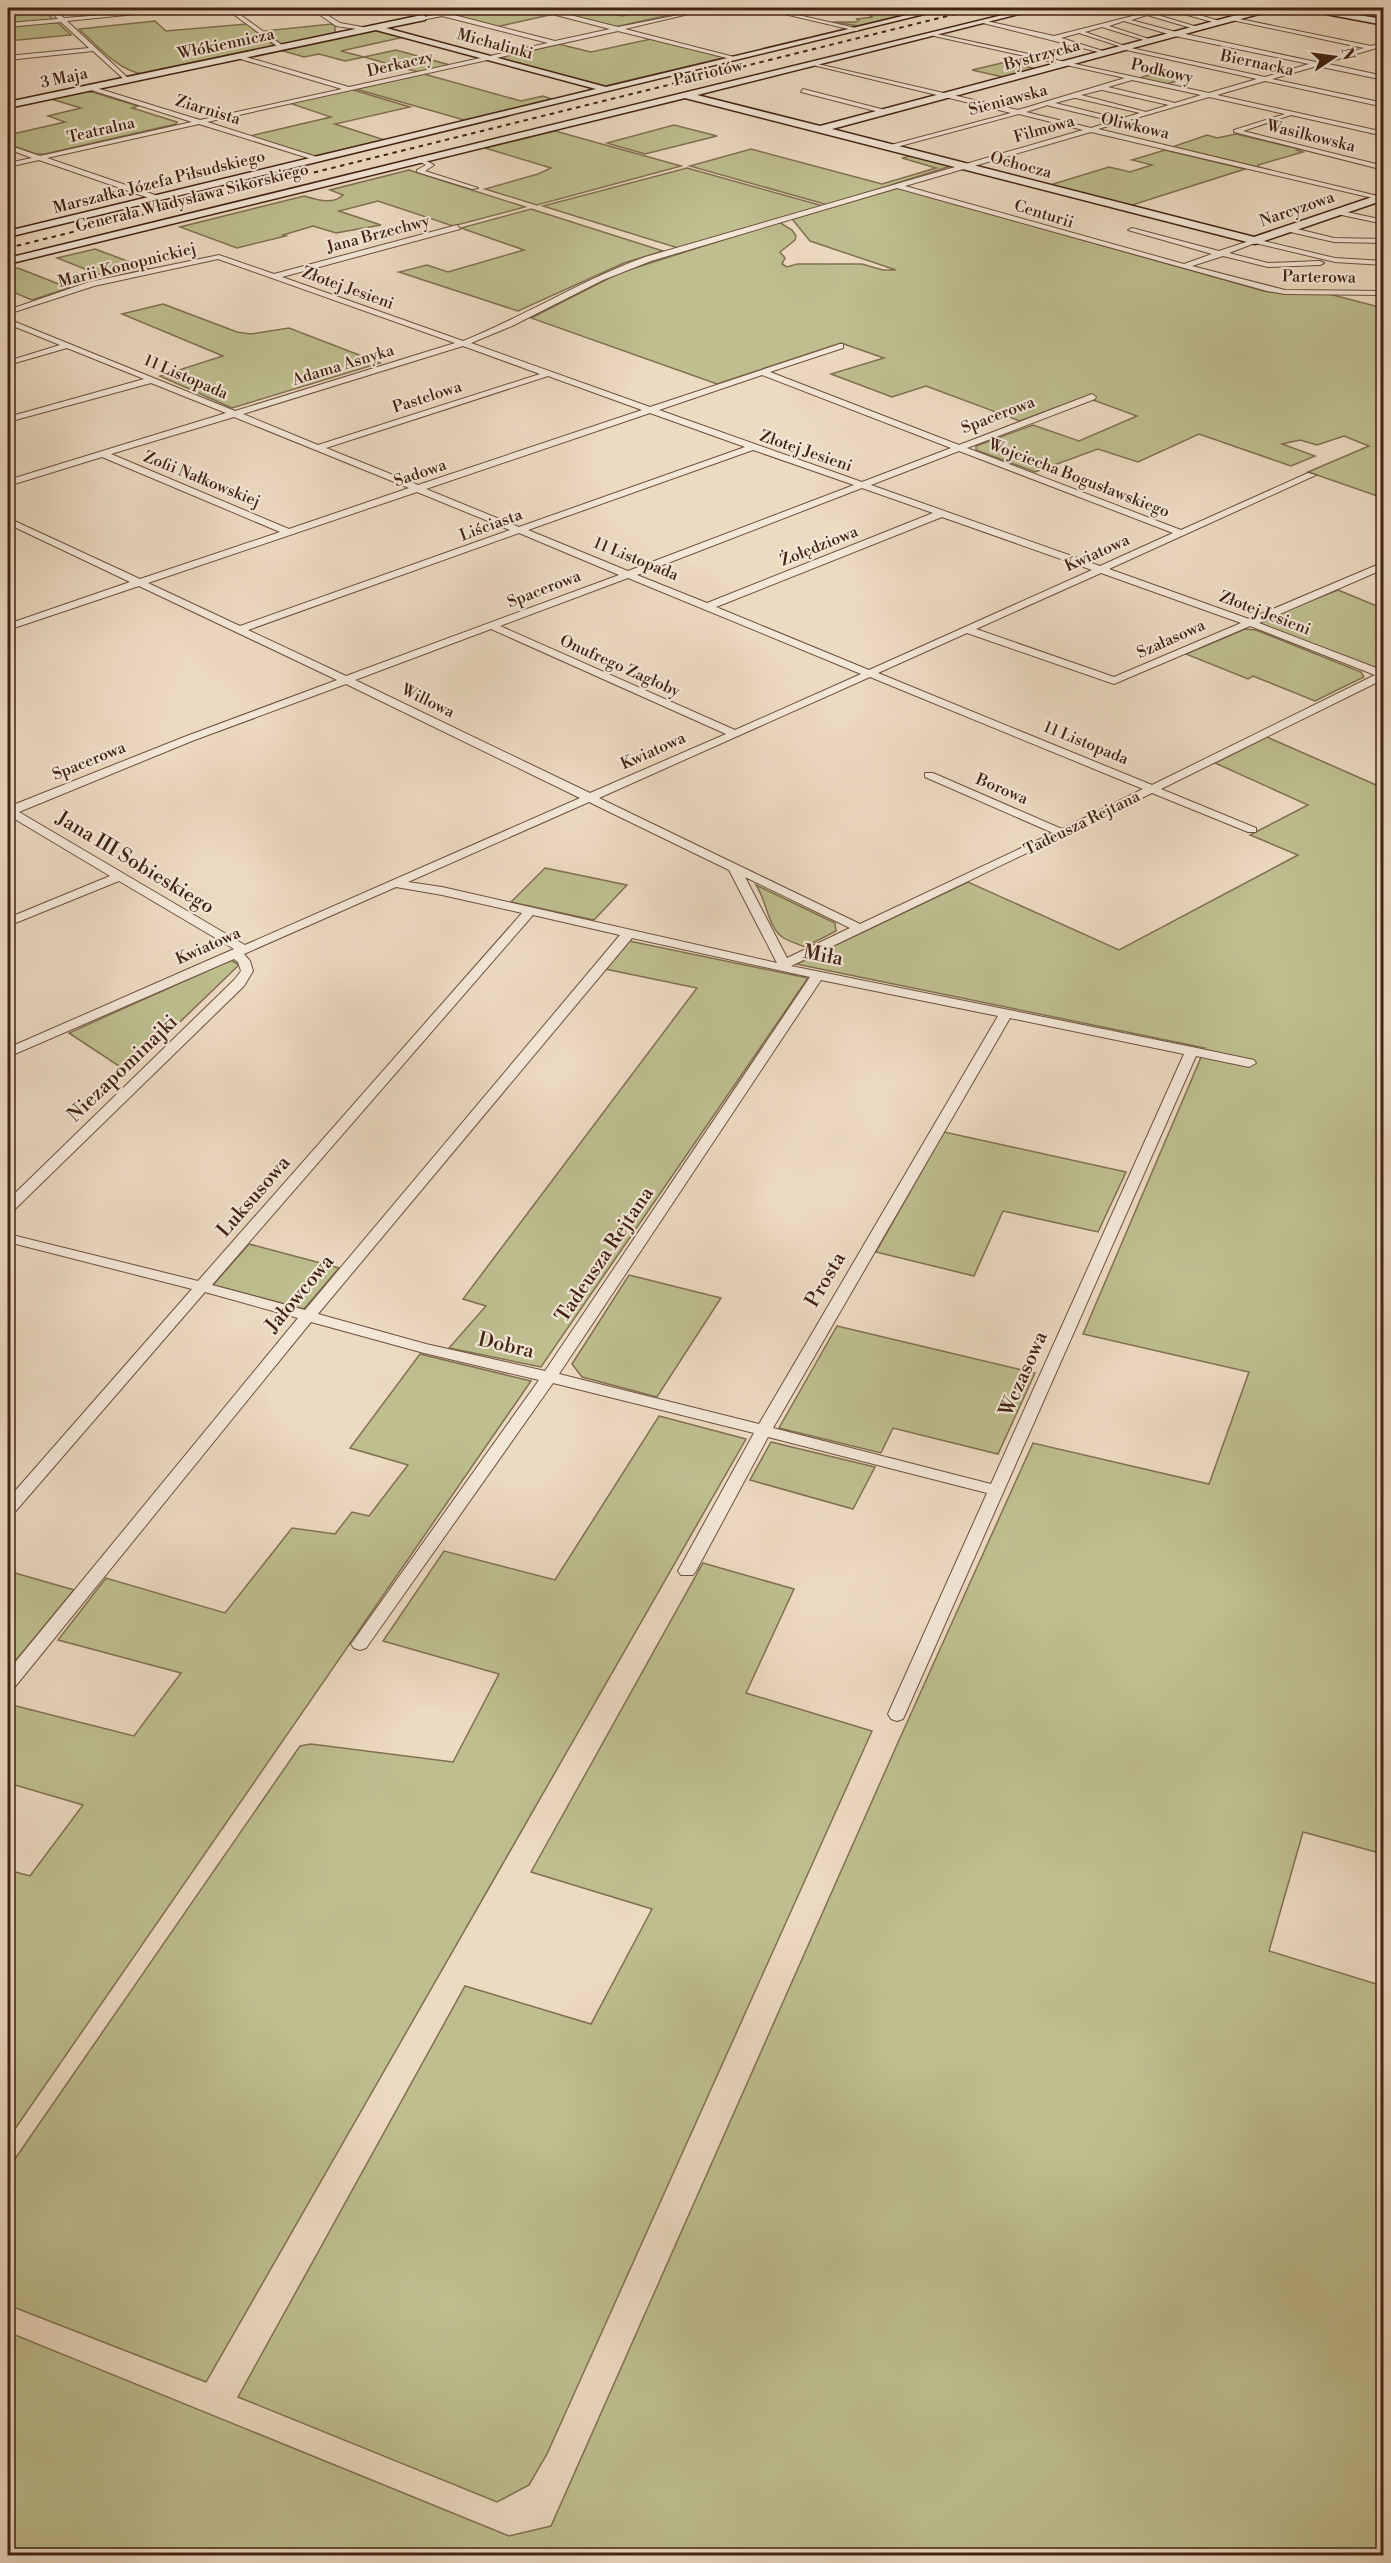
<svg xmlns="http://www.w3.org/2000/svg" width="1391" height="2563" viewBox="0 0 1391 2563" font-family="'Libre Bodoni',serif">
  <rect width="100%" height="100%" fill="#ecdac1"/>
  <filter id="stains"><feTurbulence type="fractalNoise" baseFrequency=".00333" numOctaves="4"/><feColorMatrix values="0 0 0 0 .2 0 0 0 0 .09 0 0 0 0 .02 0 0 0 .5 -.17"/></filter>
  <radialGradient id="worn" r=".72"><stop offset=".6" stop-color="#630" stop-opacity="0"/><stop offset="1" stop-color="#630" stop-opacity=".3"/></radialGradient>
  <g fill="#bebe8f" stroke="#807051" stroke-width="1.5">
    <path d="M509,8H594L622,16L652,9L674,14L615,27L554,14L496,27L451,15H459V12Z"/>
    <path d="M876,8L907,14L859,26L833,22H856L859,20L856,19L873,17L870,16L873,14L866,13L885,10Z"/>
    <path d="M44,11L54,20L8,24V14Z"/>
    <path d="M155,21L166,31L247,24L276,47L142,74C118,70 96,45 79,29Z"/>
    <path d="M49,22L58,23L71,35L8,41V26Z"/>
    <path d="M332,24L335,26V32L338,35L284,46L264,31Z"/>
    <path d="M378,30L404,37L341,51L364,57L396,50L450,65L418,72L364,57L345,61L319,54L304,57L280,50Z"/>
    <path d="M651,39L727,57L605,86L504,59V56L558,44L591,52Z"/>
    <path d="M1006,62L1037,69L1003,77L972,70Z"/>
    <path d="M1163,71L1190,77L1167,84L1139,78Z"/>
    <path d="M424,74L521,101L543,96L552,99L464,120L356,89Z"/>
    <path d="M350,89L410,107L335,124L385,140L314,156L250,136L331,117L289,103Z"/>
    <path d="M83,92H92L138,106L132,108L177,122L176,124L45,154H36L8,144V135L65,122L48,116L81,108L51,99Z"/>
    <path d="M674,125L717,136L645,154L607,143Z"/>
    <path d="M555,131L681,166L537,205L485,189L538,174L551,168L485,148Z"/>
    <path d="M1236,134L1299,149L1297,150L1303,152L1258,165L1259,168L1172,147L1207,135L1217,138Z"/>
    <path d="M751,149L882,184L936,168L902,158L911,156L951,166L828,205L690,166Z"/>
    <path d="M1165,150L1245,169L1129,206L1050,185L1109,167L1130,172L1152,165L1132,160Z"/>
    <path d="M687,168L823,206L678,248L543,206Z"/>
    <path d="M409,170L525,207L453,226L378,201L339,211L381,225L336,233L313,226L283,235L286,236L237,248L180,227L304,196C317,200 333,205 343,195L330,190Z"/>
    <path d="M898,188L1264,291L1285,294H1329L1383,308V498L1308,472L1369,446L1344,436L1317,445L1300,440L1282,444L1315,456L1291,466L1199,434L1138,462L1098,449L1035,472L976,450V446L1033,425L1079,441L1137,416L1085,397L1020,421L926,386L892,397L831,374L884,358L841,343L717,384L531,318L619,273L779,222L792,230L796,236L795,240L780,252L785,258L782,264L787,267L797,264H862L883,270H896L810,241L792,219Z"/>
    <path d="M531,209L663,251L624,263L518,311L399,272L427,265L448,272L524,250L461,228Z"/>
    <path d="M95,249L149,269L108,278L57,258Z"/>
    <path d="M18,268L69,288L32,300L8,290V270Z"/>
    <path d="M163,304L237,332L251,334L289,328L380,363L232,408L160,376L223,356L122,314Z"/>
    <path d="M1338,590L1379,607L1383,606V672L1256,622Z"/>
    <path d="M1245,629L1256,630L1361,672L1364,677L1315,701L1253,676L1248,679L1186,654Z"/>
    <path d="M1267,737L1383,788V1854L1303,1832L1269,1951L1383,1986V2555H8V2332L509,2536L551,2526L900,1738L1033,1443L1209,1484L1249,1372L1083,1334L1205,1048L796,964L968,882L1119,950L1298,855L1250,835L1308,805L1215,763Z"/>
    <path d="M545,868L627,885L594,920L511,902Z"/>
    <path d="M756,885L835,923L836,931L805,947C798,944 788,941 782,937C767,925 767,901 756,885Z"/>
    <path d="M629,941L808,978L541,1367L449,1348L486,1306L463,1299L697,988L605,969Z"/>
    <path d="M231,960L239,965L128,1072L69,1033Z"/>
    <path d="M944,1132L1126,1172L1098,1232L1003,1211L974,1276L876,1252Z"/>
    <path d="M249,1244L339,1268L304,1309L213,1285Z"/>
    <path d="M629,1275L721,1298L657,1397L582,1377L572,1364Z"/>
    <path d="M837,1326L1035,1373L998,1454L893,1428L881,1453L779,1428Z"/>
    <path d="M420,1354L531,1381L8,2139V1870L30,1876L83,1805L8,1783V1704L134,1736L181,1673L58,1640L106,1578L225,1613L292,1528L335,1534L352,1512L369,1516L408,1465L350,1448Z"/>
    <path d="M659,1416L746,1439L206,2382L8,2305V2169L300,1746L311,1744L453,1762L499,1674L383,1641L444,1551L555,1580Z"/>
    <path d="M771,1442L875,1467L853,1509L750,1480Z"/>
    <path d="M703,1563L794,1589L746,1693L872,1731L547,2454L529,2485L497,2502L238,2397L465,1986L591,2024L652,1909L531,1872Z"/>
    <path d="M8,1571L74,1590L17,1659L8,1656Z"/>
  </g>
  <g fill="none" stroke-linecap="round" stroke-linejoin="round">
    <g stroke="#6c503e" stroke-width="2">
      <g id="street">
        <path d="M47,8H53L64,18L194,8L67,21L129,79L127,82L93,51L8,60V56L89,48L61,22L8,27V23L58,19Z"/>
        <path d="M225,8H231L286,48L281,49Z"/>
        <path d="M310,8H316L340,23L373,29L370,31L336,26Z"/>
        <path d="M466,8H475L450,14L555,41L610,29L552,14L554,11L618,27L714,8L625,29L738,58L735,60L618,31L207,122L320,158L318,161L199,124L47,158L158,196L155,200L39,160L8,167V163L32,158L8,149V145L40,156L192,122L88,89L90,86L200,120L342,89L237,58L239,55L349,87L548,43L442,16L422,20L419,18Z"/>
        <path d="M759,8H767L860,29L857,31Z"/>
        <path d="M1164,8H1175L1223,22L1220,24L1169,10L1154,14L1201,28L1198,30L1147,15L1131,20L1176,32L1316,62L1364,48L1227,19L1230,17L1371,46L1384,42V46L1324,63L1384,76V80L1317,66L1272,79L1384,103V107L1265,81L1217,95L1384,132V136L1291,115L1243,131L1384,166V170L1234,132V130L1285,114L1209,97L1098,129L1378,196L1381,200L1091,132L905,186L1184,264L1212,254L1128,230L1132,228L1219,251L1255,239L1335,258L1384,261V265L1335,262L1255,243L1229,253L1268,263L1320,261L1324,263L1320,265L1268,267L1223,256L1192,266L1285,290L1384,291V295L1285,294L1267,291L897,188L651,261L603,280L512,326L471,343L650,407L840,344H843V348L770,372L959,445L1092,394L1096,397L1095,399L967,448L1181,530L1308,473L1316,475L1109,569L1249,619L1384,562V569L1259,623L1384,671V679L1161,789L1256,828V832H1248L1152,793L791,966L1192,1047L1254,1060L1256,1063L1249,1067L1196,1056L903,1719L897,1721L891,1719L888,1714L987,1493L768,1437L696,1571L693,1575H681L678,1571L754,1433L553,1383L366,1648L360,1650L354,1648L351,1644L354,1640L539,1380L424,1353L311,1322L14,1688L8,1689V1671L298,1318L205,1292L14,1513L8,1514V1499L192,1289L8,1242V1234L198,1281L522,913L442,895L396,887L244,954L250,961L253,971L244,986L13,1211L8,1212V1200L234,980L241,971L238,962L234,959L8,1057V1048L234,949L119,881L8,926V918L110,876L8,815V807L184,737L337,680L139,586L8,630V624L130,582L8,524V518L140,579L280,532L102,457L8,486V480L226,413L151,383L8,422V417L144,379L67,348L8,365V361L60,345L8,324V319L235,411L455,343L218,259L94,286L8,314V310L89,282L219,255L274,274L457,225L460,229L282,277L463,341C525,316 582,280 645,257L1083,130L1019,114L889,149L887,146L1011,113L813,65V63L1018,110L1125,78L934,36L932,33L1209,93L1257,79L1122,49V47L1079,33L1061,38L1106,52V54L979,22L982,20L1054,36ZM1124,21L1175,36L1309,64L1265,77L1131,48L1085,32L1102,27L1150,42L1155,41L1109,26ZM1132,80L1201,95L1175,103L1108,87ZM1101,90H1102L1169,105L1146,112L1081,95ZM1074,98H1076L1140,113L1120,119L1055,103ZM1048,105L1050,106L1113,121L1091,128L1026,112ZM463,346L540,374L318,445L243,414ZM762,375L951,448L862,482L659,410ZM548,376L642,410L418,485L326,448ZM650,413L745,447L519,527L426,489ZM234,417L409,488L289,529L111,454ZM753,450L854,485L628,571L528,530ZM959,451L1173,533L1100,566L871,485ZM862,488L933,513L707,603L637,575ZM417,492L510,530L240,626L148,583ZM942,517L1092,570L869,670L716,607ZM519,533L619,575L346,676L248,630ZM1101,573L1241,623L1114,677L976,629ZM628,578L861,674L735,730L500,626ZM1250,626L1375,675L1152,785L878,673L967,633L1114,684ZM491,629L726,734L590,793L355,680ZM870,677L1143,789L1062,829L933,773H925V777L1053,833L860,924L599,798ZM346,684L580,798L245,945L19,812L192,741ZM589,802L729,870L777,963L442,887L408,882ZM745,877L850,928L787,958ZM533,915L620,935L305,1310L212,1285ZM632,938L810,977L545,1371L426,1344L318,1314ZM821,980L998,1016L759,1424L559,1374ZM1010,1018L1184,1054L991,1484L773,1428Z"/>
        <path d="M803,89L889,111L890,112L887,114L801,92Z"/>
        <path d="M419,157L434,165L425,171L478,188L472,189L417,172V170L426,165L417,160Z"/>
        <path d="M1337,210L1384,220V224L1337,214Z"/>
        <path d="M1289,227L1334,238L1384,239V243L1334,242L1286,231Z"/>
      </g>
    </g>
    <g stroke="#422213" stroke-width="3">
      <g id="secondary">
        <path d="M936,8H949L8,237V231L596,89L376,30L8,108V102L422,15L425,16V20L386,28L606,87Z"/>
        <path d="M1031,8H1043L697,95L820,126L1263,8H1275L1274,10L832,129L1254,237L1384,193V200L1255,244L685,98L8,264V258Z"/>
        <path d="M1294,8H1311L1384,19V25Z"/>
      </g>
    </g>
    <use href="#street" fill="#f3e7d7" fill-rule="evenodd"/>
    <use href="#secondary" fill="#f3e7d7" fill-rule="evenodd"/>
    <path stroke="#422213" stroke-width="2" stroke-dasharray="4.5 4.5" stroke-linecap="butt" d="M8,248L980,8"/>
  </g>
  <g text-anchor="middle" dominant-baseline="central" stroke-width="4.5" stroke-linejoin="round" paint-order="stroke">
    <g font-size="16" fill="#422213" stroke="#f3e7d7">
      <text transform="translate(226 44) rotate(-12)">Włókiennicza</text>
      <text transform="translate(495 44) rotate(15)">Michalinki</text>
      <text transform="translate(1042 55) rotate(-15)">Bystrzycka</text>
      <text transform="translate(1257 63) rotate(12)">Biernacka</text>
      <text transform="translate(400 64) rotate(-13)">Derkaczy</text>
      <text transform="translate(1162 71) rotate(13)">Podkowy</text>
      <text transform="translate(708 73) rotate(-13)">Patriotów</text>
      <text transform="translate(64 78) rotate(-12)">3 Maja</text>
      <text transform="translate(1008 100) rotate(-15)">Sieniawska</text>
      <text transform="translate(208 110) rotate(17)">Ziarnista</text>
      <text transform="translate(1135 126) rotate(13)">Oliwkowa</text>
      <text transform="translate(1044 129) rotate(-16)">Filmowa</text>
      <text transform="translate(101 130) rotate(-13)">Teatralna</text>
      <text transform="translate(1311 136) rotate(14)">Wasilkowska</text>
      <text transform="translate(1021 165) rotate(15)">Ochocza</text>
      <text transform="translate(159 182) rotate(-14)">Marszałka Józefa Piłsudskiego</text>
      <text transform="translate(192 198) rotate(-14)">Generała Władysława Sikorskiego</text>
      <text transform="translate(1297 209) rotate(-19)">Narcyzowa</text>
      <text transform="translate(1044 214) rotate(17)">Centurii</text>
      <text transform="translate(378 234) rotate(-15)">Jana Brzechwy</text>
      <text transform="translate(127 265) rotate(-14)">Marii Konopnickiej</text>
      <text transform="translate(1319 277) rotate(1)">Parterowa</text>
      <text transform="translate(348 288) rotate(20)">Złotej Jesieni</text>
      <text transform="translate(343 365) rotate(-17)">Adama Asnyka</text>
      <text transform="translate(186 377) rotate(23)">11 Listopada</text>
      <text transform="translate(427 397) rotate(-18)">Pastelowa</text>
      <text transform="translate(998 415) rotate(-21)">Spacerowa</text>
      <text transform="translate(806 451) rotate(19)">Złotej Jesieni</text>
      <text transform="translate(420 473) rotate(-19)">Sadowa</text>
      <text transform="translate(1079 478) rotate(21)">Wojciecha Bogusławskiego</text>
      <text transform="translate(202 479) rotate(22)">Zofii Nałkowskiej</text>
      <text transform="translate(491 525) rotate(-20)">Liściasta</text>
      <text transform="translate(819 546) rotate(-22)">Żołędziowa</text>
      <text transform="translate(1097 553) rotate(-24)">Kwiatowa</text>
      <text transform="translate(636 559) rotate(22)">11 Listopada</text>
      <text transform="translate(544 589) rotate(-21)">Spacerowa</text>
      <text transform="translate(1265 613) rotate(21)">Złotej Jesieni</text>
      <text transform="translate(1171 639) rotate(-24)">Szałasowa</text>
      <text transform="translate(620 666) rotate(24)">Onufrego Zagłoby</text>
      <text transform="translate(428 701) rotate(26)">Willowa</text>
      <text transform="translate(1086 743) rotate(22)">11 Listopada</text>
      <text transform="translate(653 751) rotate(-24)">Kwiatowa</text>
      <text transform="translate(89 761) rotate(-22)">Spacerowa</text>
      <text transform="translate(1002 789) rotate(23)">Borowa</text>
      <text transform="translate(1082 823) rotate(-26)">Tadeusza Rejtana</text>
      <text transform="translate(208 946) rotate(-24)">Kwiatowa</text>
    </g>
    <g font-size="20" fill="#422213" stroke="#f3e7d7">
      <text transform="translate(135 863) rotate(31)">Jana III Sobieskiego</text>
      <text transform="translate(823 956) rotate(11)">Miła</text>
      <text transform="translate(123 1069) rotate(-44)">Niezapominajki</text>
      <text transform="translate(254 1197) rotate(-49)">Luksusowa</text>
      <text transform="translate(605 1255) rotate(-56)">Tadeusza Rejtana</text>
      <text transform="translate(826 1280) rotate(-60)">Prosta</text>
      <text transform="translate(300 1294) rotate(-50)">Jałowcowa</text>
      <text transform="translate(506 1346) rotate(13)">Dobra</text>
      <text transform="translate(1024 1374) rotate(-66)">Wczasowa</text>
    </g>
  </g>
  <rect width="1391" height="2563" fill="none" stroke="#ecdac1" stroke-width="30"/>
  <rect x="9" y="9" width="1373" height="2545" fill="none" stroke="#422213" stroke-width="3"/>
  <rect x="15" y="15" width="1361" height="2533" fill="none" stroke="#422213" stroke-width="1.5"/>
  <g transform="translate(1334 57) rotate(77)" stroke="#f3e7d7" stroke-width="4.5" paint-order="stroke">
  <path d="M0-4.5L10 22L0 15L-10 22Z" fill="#422213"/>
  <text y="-9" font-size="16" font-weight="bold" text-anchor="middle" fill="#422213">N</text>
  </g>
  <rect width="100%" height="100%" filter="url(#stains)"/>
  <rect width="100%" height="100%" fill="url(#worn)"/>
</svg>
